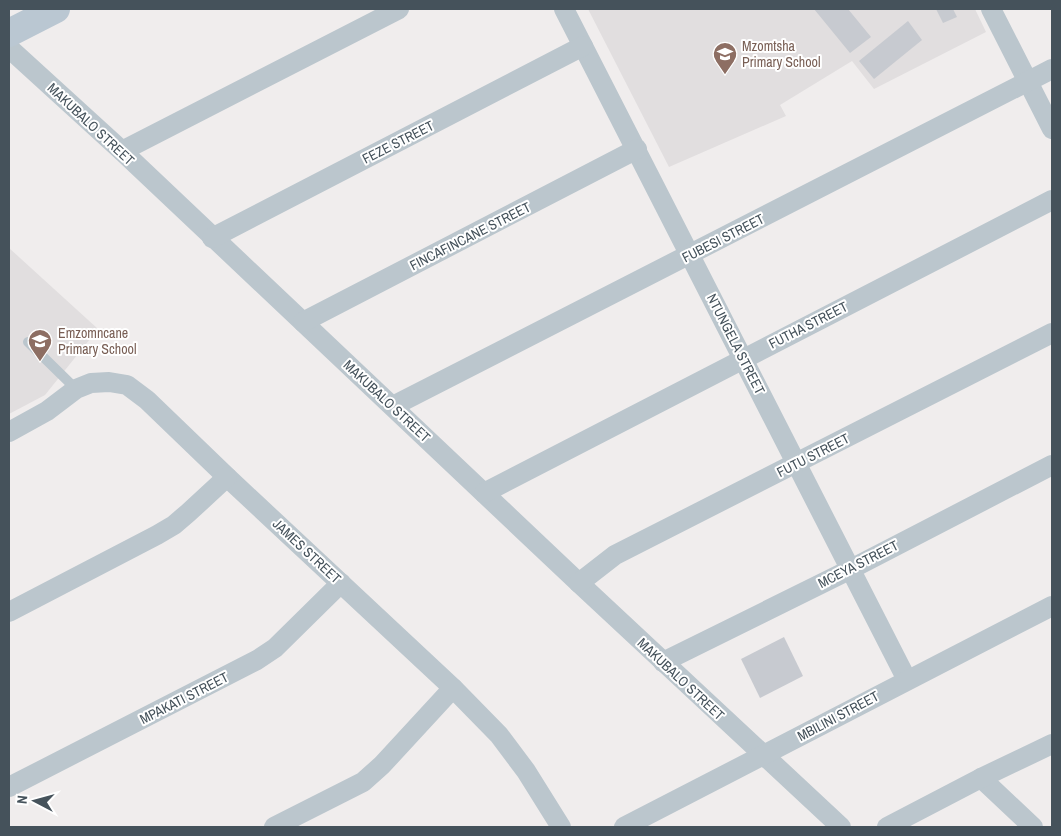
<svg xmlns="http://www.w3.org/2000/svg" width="1061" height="836" viewBox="0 0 1061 836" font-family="'Archivo Narrow',sans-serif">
  <rect width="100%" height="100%" fill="#f0eded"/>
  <g fill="#e1dedf">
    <path d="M588,9H975L986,32L874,89L852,61L780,105L786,116L669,167Z"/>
    <path d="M9,248L98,329L45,395L9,414Z"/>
  </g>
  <g fill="#c7cad0">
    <path d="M814,9H848L871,37L850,53Z"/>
    <path d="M936,9H953L957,17L943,23Z"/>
    <path d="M908,21L922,40L874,79L859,61Z"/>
    <path d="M784,637L803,676L760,698L741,659Z"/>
  </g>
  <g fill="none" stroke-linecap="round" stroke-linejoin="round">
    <path stroke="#bbc6cd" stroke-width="10" d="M28,342L76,389"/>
    <g stroke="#bbc6cd" stroke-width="20">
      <path d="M564,9L907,680"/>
      <path d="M991,9L1052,129"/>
      <path d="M9,48L122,151L579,583L841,827"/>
      <path d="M122,151L399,9"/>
      <path d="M212,238L583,46"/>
      <path d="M303,322L637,149"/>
      <path d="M393,406L1052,69"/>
      <path d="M9,432L47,411L76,389L91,383L109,382L127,385L147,400L227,477L453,688L499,735L526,771L561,827"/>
      <path d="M484,493L1052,200"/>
      <path d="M579,583L615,555L1052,333"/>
      <path d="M9,612L157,535L174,525L188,513L227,477"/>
      <path d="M663,662L851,569L1052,465"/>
      <path d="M981,778L1033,827"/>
      <path d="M9,787L257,660L275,648L341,583"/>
      <path d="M274,827L363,782L382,765L453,688"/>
      <path d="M624,827L1052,606"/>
      <path d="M887,827L981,778L1052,744"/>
    </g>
    <path stroke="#bac7d2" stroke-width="28" d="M9,33L56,9"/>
  </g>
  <defs>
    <g id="school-pin" transform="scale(1.25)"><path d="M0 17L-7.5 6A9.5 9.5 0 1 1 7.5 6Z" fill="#8d6e63" stroke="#fff"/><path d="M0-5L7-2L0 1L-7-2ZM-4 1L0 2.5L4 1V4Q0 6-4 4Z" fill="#fff"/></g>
  </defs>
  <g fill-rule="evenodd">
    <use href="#school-pin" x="725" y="54"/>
    <use href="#school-pin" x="40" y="341"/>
  </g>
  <g text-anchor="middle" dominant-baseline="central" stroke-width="4" stroke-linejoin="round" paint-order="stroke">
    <g font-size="14" fill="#785e54" stroke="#fff" text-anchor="start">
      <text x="742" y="46">Mzomtsha<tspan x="742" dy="16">Primary School</tspan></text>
      <text x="58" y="333">Emzomncane<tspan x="58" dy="16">Primary School</tspan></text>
    </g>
    <g font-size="14" fill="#45525b" stroke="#fff">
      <text transform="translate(91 124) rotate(43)">MAKUBALO STREET</text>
      <text transform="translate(398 142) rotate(-27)">FEZE STREET</text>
      <text transform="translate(470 236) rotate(-27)">FINCAFINCANE STREET</text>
      <text transform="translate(723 238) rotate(-27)">FUBESI STREET</text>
      <text transform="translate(808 325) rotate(-27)">FUTHA STREET</text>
      <text transform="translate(736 344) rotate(63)">NTUNGELA STREET</text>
      <text transform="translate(387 401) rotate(43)">MAKUBALO STREET</text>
      <text transform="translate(813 455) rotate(-27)">FUTU STREET</text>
      <text transform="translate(307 551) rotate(43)">JAMES STREET</text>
      <text transform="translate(858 564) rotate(-27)">MCEYA STREET</text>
      <text transform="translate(681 679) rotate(43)">MAKUBALO STREET</text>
      <text transform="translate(184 698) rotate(-27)">MPAKATI STREET</text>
      <text transform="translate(838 716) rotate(-28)">MBILINI STREET</text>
    </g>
  </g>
  <rect width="1061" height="836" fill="none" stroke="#45525b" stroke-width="20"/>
  <g transform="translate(35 801) rotate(276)" stroke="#ffffff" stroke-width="4" paint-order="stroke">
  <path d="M0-4L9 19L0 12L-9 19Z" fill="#45525b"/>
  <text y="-8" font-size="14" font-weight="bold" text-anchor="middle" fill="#45525b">N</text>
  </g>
</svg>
